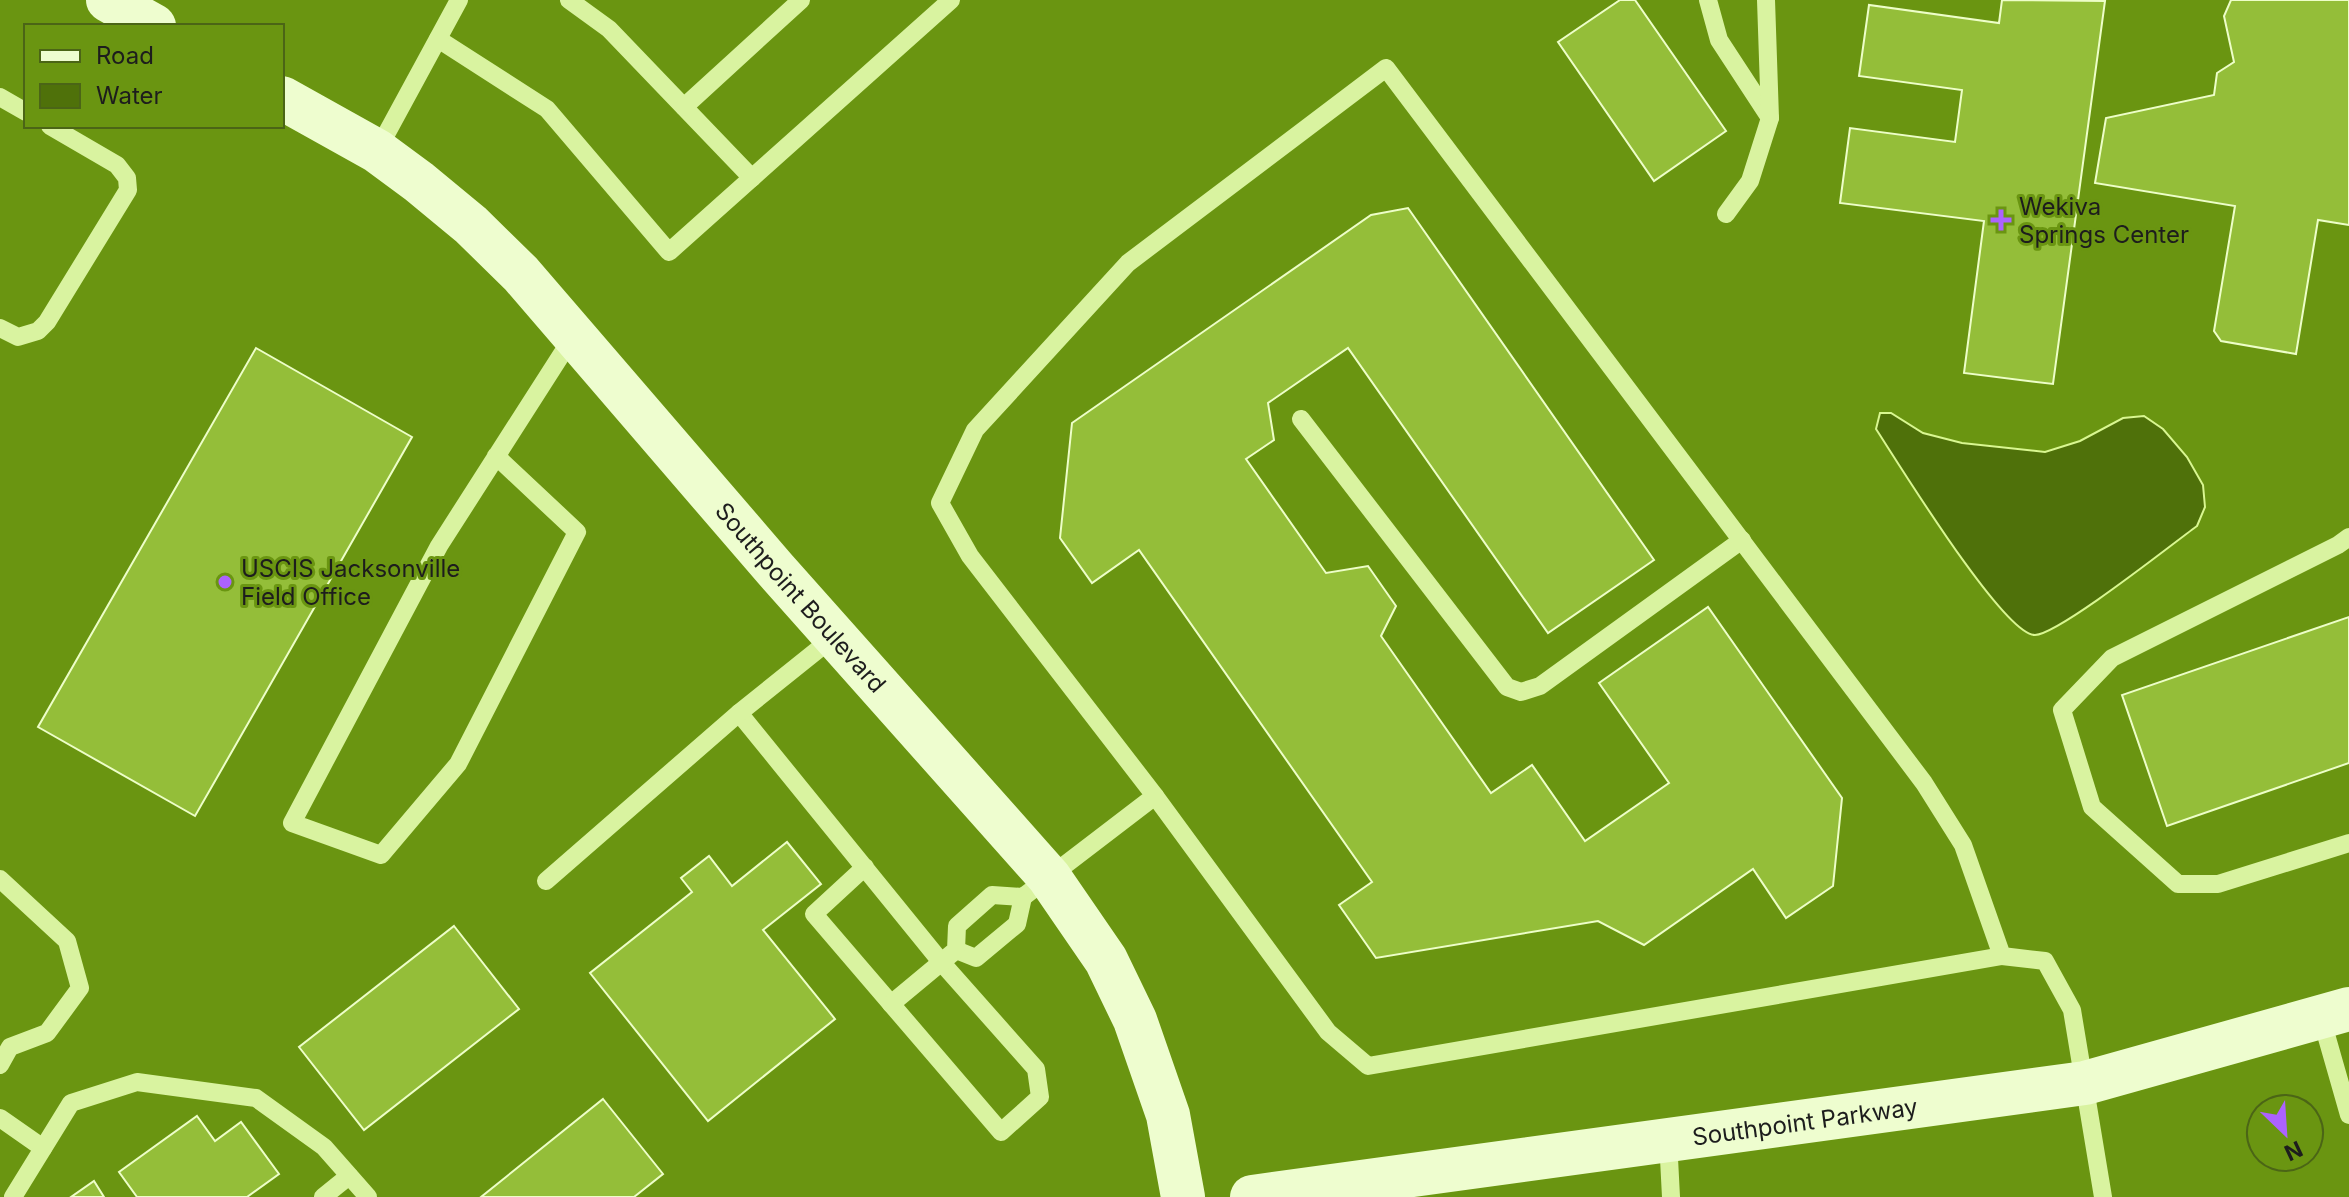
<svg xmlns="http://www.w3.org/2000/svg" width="2349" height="1197" viewBox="0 0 2349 1197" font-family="Inter,sans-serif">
  <rect width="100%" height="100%" fill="#6a9511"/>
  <path fill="#4f710a" stroke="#d9f791" stroke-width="2" d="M1880,413H1891L1923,433L1962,443L2045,452L2080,441L2123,418L2144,416L2163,429L2187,457L2203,485L2205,507L2197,526C2171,545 2059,634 2035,635C2004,636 1897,461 1876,429Z"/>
  <g fill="#94be39" stroke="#edfec8" stroke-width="2">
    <path d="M1620,0H1635L1726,131L1654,181L1558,42Z"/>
    <path d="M2002,0L2105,1L2053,384L1964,373L1984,221L1840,203L1850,128L1955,142L1962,90L1859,76L1869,5L1999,23Z"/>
    <path d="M2231,0H2349V225L2318,220L2296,354L2221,341L2214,331L2235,206L2095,183L2106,118L2214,95L2217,73L2234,62L2224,16Z"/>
    <path d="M1408,208L1654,560L1548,633L1348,348L1268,403L1274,440L1246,459L1326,573L1368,566L1396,606L1381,636L1491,793L1532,765L1585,841L1669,783L1599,683L1708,607L1842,798L1833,886L1786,918L1753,869L1644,945L1598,921L1376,958L1339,905L1372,882L1139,550L1092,583L1060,538L1072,423L1371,215Z"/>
    <path d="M256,348L412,437L195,816L38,727Z"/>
    <path d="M2349,617V763L2167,826L2122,695Z"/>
    <path d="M787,842L821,884L763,930L835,1019L708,1121L590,973L692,892L681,878L709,856L732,886Z"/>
    <path d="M454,926L519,1009L364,1130L299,1047Z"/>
    <path d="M603,1099L663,1174L634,1197H481Z"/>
    <path d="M197,1116L215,1141L241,1122L279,1174L247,1197H137L119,1172Z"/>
    <path d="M94,1181L104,1197H71Z"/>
  </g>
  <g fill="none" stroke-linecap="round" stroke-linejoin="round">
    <g stroke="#d9f3a0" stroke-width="18">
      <path d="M569,0L609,29L752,178"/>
      <path d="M1708,0L1719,40L1770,118"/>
      <path d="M438,39L547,109L669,252L951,0"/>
      <path d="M0,97L26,112"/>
      <path d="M684,107L801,0"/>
      <path d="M377,151L459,0"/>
      <path d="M1726,214L1750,181L1770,118L1766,0"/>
      <path d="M0,328L18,337L38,331L47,322L128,190L127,178L117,165L50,126"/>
      <path d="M1301,419L1507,687L1521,692L1540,686L1742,540"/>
      <path d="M496,456L577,532L458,764L381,855L292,823L439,546L574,335"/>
      <path d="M2349,537L2338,545L2112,658L2062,710L2092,807L2178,884H2218L2349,843"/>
      <path d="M739,713L942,963L1036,1069L1040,1097L1001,1132L814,914L865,867"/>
      <path d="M1155,796L1328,1032L1368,1066L2002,956"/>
      <path d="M0,879L67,941L80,988L47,1033L10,1047L0,1065"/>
      <path d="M546,881L739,713L835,636"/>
      <path d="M956,950L976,958L1017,924L1023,897"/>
      <path d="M891,1004L956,950L957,926L992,895L1023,897L1155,796L970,556L940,503L975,430L1128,263L1386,68L1924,783L1963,845L2002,956L2045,961L2072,1010L2103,1197"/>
      <path d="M2321,1017L2349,1115"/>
      <path d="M0,1118L43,1148"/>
      <path d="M1668,1139L1671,1197"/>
      <path d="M13,1197L71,1103L137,1082L256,1098L324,1147L368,1197"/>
      <path d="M323,1197L349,1176"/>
    </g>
    <g stroke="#eefdcf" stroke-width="44">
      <path d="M108,0L154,26"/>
      <path id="s1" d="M282,98L377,151L419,182L471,225L521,274L775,569L1049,877L1106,960L1135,1020L1168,1115L1183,1197"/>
      <path id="s2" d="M1252,1197L2085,1083L2349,1009"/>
    </g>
  </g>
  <g fill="#ac62ff" stroke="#6a9511" stroke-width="3">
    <path d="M1997 208h8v8h8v8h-8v8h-8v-8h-8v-8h8z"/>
    <circle cx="225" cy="582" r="8"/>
  </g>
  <g text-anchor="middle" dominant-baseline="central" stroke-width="6" stroke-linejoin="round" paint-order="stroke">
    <g font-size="24" fill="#1d1d1d" stroke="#6a9511" text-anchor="start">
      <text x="2019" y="206">Wekiva<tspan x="2019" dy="28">Springs Center</tspan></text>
      <text x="241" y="568">USCIS Jacksonville<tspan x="241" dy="28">Field Office</tspan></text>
    </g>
    <g font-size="24" fill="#1d1d1d" stroke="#6a9511">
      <text stroke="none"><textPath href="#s1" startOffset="726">Southpoint Boulevard</textPath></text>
      <text stroke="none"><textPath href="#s2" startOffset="558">Southpoint Parkway</textPath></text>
    </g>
  </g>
  <rect x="24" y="24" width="260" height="104" fill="#6a9511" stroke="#4b6516" stroke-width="2"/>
  <rect x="40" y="50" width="40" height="12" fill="#eefdcf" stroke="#4b6516" stroke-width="2"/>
  <text x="96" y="64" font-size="24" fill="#1d1d1d">Road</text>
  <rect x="40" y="84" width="40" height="24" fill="#4f710a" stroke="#4b6516" stroke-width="2"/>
  <text x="96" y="104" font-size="24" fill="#1d1d1d">Water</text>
  <g transform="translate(2285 1133) rotate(155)"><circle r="38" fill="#6a9511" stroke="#4b6516" stroke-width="2"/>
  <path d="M0-6L14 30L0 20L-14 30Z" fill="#ac62ff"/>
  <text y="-12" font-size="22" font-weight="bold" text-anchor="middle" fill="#1d1d1d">N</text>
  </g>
</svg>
